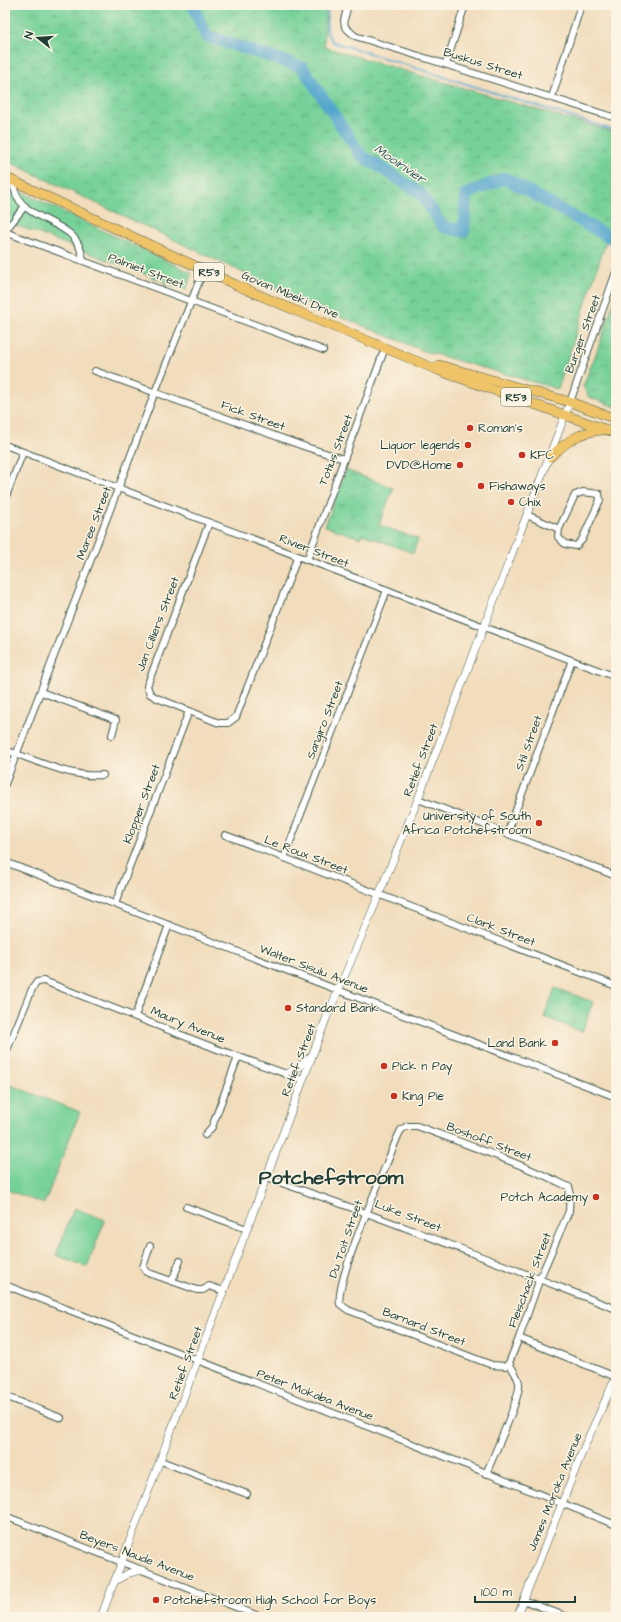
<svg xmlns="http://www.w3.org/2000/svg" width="621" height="1622" viewBox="0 0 621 1622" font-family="'Architects Daughter',sans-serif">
  <defs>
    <pattern id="grass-tufts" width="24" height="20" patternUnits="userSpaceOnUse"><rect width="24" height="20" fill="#76d198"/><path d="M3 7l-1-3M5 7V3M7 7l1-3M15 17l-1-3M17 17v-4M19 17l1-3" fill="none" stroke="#60ab7d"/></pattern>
    <pattern id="park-crowns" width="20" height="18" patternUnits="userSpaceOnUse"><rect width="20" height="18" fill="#76d198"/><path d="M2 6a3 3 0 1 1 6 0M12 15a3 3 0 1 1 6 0" fill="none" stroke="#60ab7d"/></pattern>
  </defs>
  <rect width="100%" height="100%" fill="#fcf5e5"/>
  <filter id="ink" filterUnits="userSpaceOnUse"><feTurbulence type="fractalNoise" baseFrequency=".025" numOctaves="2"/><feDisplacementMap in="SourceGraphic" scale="8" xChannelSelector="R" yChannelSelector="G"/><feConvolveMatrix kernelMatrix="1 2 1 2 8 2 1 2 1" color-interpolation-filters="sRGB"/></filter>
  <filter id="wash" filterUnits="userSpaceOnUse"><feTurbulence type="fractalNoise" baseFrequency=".012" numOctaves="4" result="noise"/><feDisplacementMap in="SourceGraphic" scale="16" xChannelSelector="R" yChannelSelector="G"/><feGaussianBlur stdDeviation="0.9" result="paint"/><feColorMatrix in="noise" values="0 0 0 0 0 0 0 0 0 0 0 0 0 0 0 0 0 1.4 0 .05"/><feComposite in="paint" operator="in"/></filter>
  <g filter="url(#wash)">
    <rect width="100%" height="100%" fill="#f1dcbb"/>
    <g fill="url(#grass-tufts)" stroke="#4a8766">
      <path d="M5,184L192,273L186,290L5,221Z"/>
      <path d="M346,470L393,488L379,525L418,539L413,553L362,534L360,538L325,526Z"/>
    </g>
    <g fill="url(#park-crowns)" stroke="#4a8766">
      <path d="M5,5H326L324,47L616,133V210L558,389L424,351L303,301L5,160Z"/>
      <path d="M616,295V407L589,397L583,386L596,354Z"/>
      <path d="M555,988L593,1002L582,1032L544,1017Z"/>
    </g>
    <g fill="#76d198" stroke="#4a8766">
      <path d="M5,1083L80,1112L44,1204L5,1189Z"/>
      <path d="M74,1208L105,1220L87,1267L56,1255Z"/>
    </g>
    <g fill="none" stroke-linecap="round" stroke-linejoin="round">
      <path stroke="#53a6ce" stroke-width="2" d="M328,5C328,17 323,33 333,42L616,131"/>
      <path stroke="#53a6ce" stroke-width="12" d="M193,5L206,36L302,67L361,155L420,193L443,227L464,231L466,194L505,178L616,241"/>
    </g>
  </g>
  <g filter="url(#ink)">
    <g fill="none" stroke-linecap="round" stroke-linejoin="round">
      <g stroke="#3e5548" stroke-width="8">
        <g id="minor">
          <path d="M348,5L344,20L345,27L355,36L616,118"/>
          <path d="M446,64L465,5"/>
          <path d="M552,97L581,5"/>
          <path d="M13,181C15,214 49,217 69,233C78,240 81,249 83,260"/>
          <path d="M5,231L25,206"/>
          <path d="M5,232L323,350"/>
          <path d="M95,371L306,447L344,459"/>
          <path d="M570,402L616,272"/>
          <path d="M5,445L616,677"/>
          <path d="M583,492L599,494L600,500L582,540L576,546L565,544L558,537L559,529L575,495Z"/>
          <path d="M5,499L23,452"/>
          <path d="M527,515L559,529"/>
          <path d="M209,523L147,686L150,694L157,698L219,723H228L236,717L298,556"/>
          <path d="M307,560L385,348"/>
          <path d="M41,692L116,720L112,735"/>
          <path d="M5,750C36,760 70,778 103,775"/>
          <path d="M5,784L155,392L204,269"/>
          <path d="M418,799L616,876"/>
          <path d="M507,834L572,660"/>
          <path d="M225,835L616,986"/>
          <path d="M284,858L387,590"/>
          <path d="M5,862L616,1097"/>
          <path d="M115,904L189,711"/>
          <path d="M135,1016L169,925"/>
          <path d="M5,1055L32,989L37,982L44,981L217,1049L303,1080"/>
          <path d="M407,1126H417C468,1145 520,1163 569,1187L570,1190L569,1211L540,1278L519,1338L509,1363L506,1366L492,1365L348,1310L340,1304C334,1282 387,1165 397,1138L401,1130Z"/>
          <path d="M205,1135L212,1127L238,1057"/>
          <path d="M267,1178C385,1218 500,1264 616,1309"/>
          <path d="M186,1207L247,1229"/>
          <path d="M150,1246L143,1267L146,1272L197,1290H203L209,1286L224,1291"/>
          <path d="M172,1281L180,1261"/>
          <path d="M5,1285L469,1466L616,1525"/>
          <path d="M519,1338L616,1377"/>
          <path d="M5,1396L61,1418"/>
          <path d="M161,1461L247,1494"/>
          <path d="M486,1474C493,1456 521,1398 519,1383C518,1376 512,1369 509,1363"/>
          <path d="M5,1516L261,1617"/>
          <path d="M523,1600L567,1617"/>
        </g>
      </g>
      <g stroke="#3e5548" stroke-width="8">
        <g id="tertiary">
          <path d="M286,1074L298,1068L310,1057"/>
          <path d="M115,1581L129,1573L142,1570"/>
          <path d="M101,1617L326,1019L371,914L418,799L570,402"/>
          <path d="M517,1617L585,1445L616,1377"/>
        </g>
      </g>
      <g stroke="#3e5548" stroke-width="10">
        <g id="primary">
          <path d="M5,177L236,285L313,318L440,371L616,433"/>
          <path d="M439,365L570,402L616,419"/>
          <path d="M550,457C566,442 580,431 603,430"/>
        </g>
      </g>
      <use href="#minor" stroke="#fff" stroke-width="6"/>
      <use href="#tertiary" stroke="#fff" stroke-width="7"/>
      <use href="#primary" stroke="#efc469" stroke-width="9"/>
    </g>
  </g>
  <g fill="#c8321e" stroke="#fcf5e5" stroke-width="1.5">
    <circle cx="470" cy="428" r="4"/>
    <circle cx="468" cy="445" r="4"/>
    <circle cx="522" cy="455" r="4"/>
    <circle cx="460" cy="465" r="4"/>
    <circle cx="481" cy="486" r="4"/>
    <circle cx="511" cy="502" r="4"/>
    <circle cx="539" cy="823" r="4"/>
    <circle cx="288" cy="1008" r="4"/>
    <circle cx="555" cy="1043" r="4"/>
    <circle cx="384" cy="1066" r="4"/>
    <circle cx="394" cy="1096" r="4"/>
    <circle cx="596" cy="1197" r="4"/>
    <circle cx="156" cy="1600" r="4"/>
  </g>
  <g text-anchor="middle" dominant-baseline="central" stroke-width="3" stroke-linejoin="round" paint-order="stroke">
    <g fill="#fcf5e5" stroke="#617469" stroke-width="1">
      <rect x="194" y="263" width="30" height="18" rx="3"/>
      <rect x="501" y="388" width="30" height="18" rx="3"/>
    </g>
    <g font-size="11" font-weight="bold" fill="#1f3d34">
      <text x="209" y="272">R53</text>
      <text x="516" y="397">R53</text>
    </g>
    <g font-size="12" fill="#1f3d34" stroke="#fcf5e5">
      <text transform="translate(483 64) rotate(17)">Buskus Street</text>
      <text transform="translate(146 271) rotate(21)">Palmiet Street</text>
      <text transform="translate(290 295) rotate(23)">Govan Mbeki Drive</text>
      <text transform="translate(583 334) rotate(-70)">Burger Street</text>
      <text transform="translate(253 416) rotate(20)">Fick Street</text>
      <text transform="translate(336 450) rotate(-69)">Totius Street</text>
      <text transform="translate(94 523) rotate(-69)">Maree Street</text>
      <text transform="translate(314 551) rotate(21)">Rivier Street</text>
      <text transform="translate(158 624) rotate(-69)">Jan Cilliers Street</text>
      <text transform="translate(325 720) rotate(-69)">Sangiro Street</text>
      <text transform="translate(529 743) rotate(-70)">Stil Street</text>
      <text transform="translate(421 760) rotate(-69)">Retief Street</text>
      <text transform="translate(142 804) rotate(-69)">Klopper Street</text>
      <text transform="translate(306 855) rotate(21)">Le Roux Street</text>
      <text transform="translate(501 930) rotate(21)">Clark Street</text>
      <text transform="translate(314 969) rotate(21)">Walter Sisulu Avenue</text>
      <text transform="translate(188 1025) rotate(22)">Maury Avenue</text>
      <text transform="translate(299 1060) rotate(-69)">Retief Street</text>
      <text transform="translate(489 1142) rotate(21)">Boshoff Street</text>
      <text transform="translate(408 1216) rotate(21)">Luke Street</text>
      <text transform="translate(346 1239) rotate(-71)">Du Toit Street</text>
      <text transform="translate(530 1280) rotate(-69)">Fleischack Street</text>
      <text transform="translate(424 1327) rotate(21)">Barnard Street</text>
      <text transform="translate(186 1363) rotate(-70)">Retief Street</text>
      <text transform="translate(315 1395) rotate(21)">Peter Mokaba Avenue</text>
      <text transform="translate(555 1492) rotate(-68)">James Moroka Avenue</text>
      <text transform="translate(137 1556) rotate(21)">Beyers Naude Avenue</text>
    </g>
    <g font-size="12" fill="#1f3d34" stroke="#fcf5e5" text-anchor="start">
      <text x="478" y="428">Roman's</text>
      <text x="460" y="445" text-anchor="end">Liquor legends</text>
      <text x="530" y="455">KFC</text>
      <text x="452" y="465" text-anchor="end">DVD@Home</text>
      <text x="489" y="486">Fishaways</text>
      <text x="519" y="502">Chix</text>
      <text x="531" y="816" text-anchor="end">University of South<tspan x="531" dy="14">Africa Potchefstroom</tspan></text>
      <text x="296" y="1008">Standard Bank</text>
      <text x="547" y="1043" text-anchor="end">Land Bank</text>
      <text x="392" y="1066">Pick n Pay</text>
      <text x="402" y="1096">King Pie</text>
      <text x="588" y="1197" text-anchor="end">Potch Academy</text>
      <text x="164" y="1600">Potchefstroom High School for Boys</text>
    </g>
    <g font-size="13" font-style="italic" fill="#2f5c62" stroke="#fcf5e5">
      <text transform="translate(400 164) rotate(34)">Mooirivier</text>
    </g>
    <g font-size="20" font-weight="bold" fill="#1f3d34" stroke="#fcf5e5">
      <text x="331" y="1178">Potchefstroom</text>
    </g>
  </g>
  <rect width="621" height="1622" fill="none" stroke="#fcf5e5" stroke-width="20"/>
  <g transform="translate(38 38) rotate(287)" stroke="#fcf5e5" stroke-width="3" paint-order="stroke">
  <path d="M0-3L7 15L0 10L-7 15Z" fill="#1f3d34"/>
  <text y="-6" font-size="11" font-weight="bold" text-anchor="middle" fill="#1f3d34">N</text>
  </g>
  <path d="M475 1596v6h100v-6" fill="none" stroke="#1f3d34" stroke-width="2"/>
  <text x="481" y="1596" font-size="12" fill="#1f3d34" stroke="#fcf5e5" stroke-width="3" paint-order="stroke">100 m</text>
</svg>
